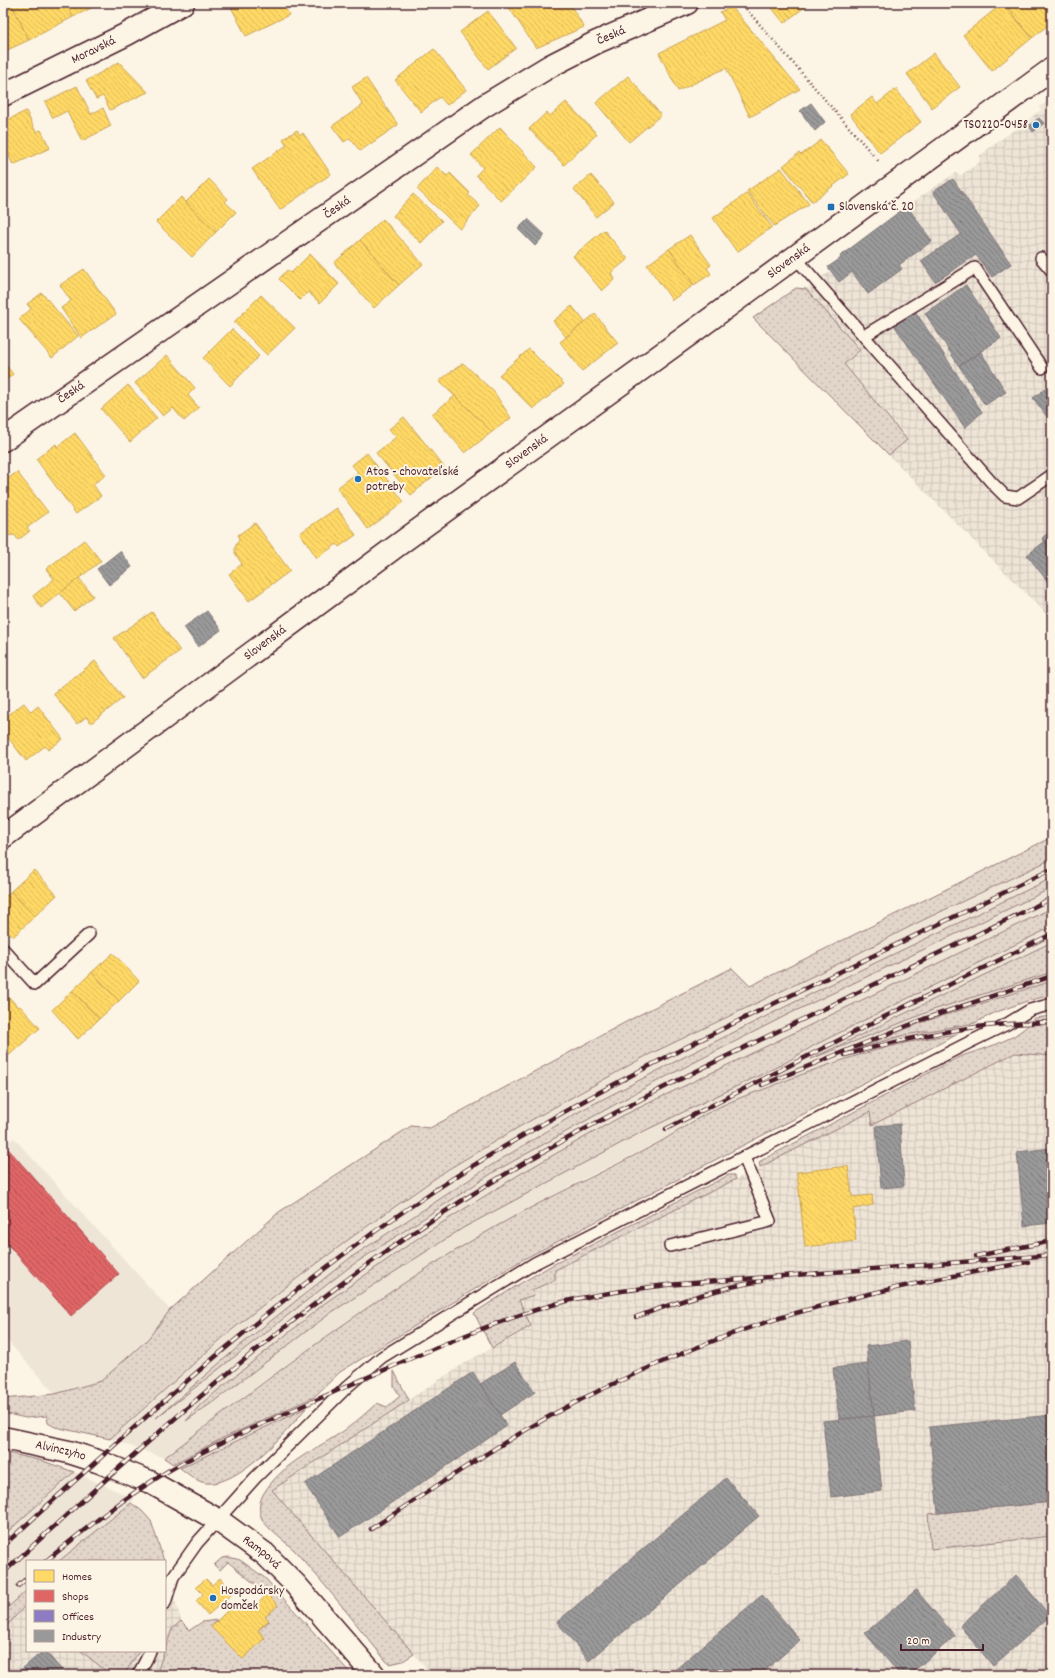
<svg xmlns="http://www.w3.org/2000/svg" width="1055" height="1678" viewBox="0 0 1055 1678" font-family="Dekko,sans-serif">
  <defs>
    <pattern id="industrial-grid" width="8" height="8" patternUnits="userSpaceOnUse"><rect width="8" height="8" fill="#eee5d7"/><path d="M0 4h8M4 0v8" fill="none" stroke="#cec4b9"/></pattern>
    <pattern id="grass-dots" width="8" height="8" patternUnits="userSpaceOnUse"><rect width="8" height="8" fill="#e2d5ca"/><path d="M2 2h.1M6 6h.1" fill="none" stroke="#c3b6ae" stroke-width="1.8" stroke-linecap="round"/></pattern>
    <pattern id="homes-back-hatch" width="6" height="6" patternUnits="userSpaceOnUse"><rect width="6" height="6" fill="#ffd966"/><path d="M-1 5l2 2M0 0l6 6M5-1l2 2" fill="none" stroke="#dcba59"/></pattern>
    <pattern id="shops-back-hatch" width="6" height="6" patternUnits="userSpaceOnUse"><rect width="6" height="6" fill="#e06666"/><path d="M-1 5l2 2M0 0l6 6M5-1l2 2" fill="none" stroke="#b85354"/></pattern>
    <pattern id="offices-back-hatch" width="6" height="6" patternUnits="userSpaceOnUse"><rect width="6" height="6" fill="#8e7cc3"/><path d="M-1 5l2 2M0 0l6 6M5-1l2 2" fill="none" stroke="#76659f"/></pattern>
    <pattern id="industry-back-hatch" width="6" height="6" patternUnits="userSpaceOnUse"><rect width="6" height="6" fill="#999"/><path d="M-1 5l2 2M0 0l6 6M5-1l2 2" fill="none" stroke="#7f7c7d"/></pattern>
  </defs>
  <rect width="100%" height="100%" fill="#fcf5e5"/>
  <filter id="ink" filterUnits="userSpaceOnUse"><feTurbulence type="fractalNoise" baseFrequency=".025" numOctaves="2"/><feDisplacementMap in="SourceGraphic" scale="8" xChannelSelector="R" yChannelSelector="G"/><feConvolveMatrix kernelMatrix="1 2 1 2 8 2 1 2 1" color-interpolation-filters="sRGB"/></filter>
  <g filter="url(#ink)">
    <g fill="#eee5d7">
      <path d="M1052,98V123L1039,107Z"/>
      <path d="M1052,859V942L818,1056L933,1010L1052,972V981L923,1022L862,1047L905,1035L975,1023L958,1034L942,1035L867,1053L804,1073L718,1107L659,1142L572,1185L497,1226L385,1295L268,1378L164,1458L110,1439L228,1333L282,1290L352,1237L447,1170L519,1127L646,1056L836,965L921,921Z"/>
      <path d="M14,1138L170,1310L147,1340L101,1381L55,1394L3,1336V1143L5,1145Z"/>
      <path d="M314,1397L306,1408L246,1437L180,1468L173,1464L202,1448Z"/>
      <path d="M3,1452L43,1461L74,1472L135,1499L59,1561H27V1590L3,1612Z"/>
    </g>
    <g fill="url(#industrial-grid)">
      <path d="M1041,110L1052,123V620L753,318L796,288L806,289L830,271L828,267L841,258L840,256L907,206L955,173L961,175L980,162V155Z"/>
      <path d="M1015,1053L1052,1056V1675H432L272,1490L466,1362L531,1327L519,1300L532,1290L555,1280V1270L870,1112L872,1125Z"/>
      <path d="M165,1566L185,1634L202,1622L217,1620L234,1604L242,1611L251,1603L255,1607L267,1594L333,1675H3V1612L27,1590V1651H165Z"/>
    </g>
    <g fill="url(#grass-dots)" stroke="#967a7a">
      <path d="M796,288L806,289L860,350L844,364L907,440L889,455L753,318Z"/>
      <path d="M1052,837V859L921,921L836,965L646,1056L519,1127L447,1170L352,1237L282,1290L228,1333L110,1439L55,1427L48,1423L47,1416L26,1418L3,1413V1399L55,1394L101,1381L147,1340L170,1310L279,1212L411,1126L430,1128L637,1016L732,968L750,986Z"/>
      <path d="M1052,878V888L789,1014L650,1085L494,1172L351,1266L156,1418L238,1347L350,1258L490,1166L580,1111L686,1056L827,986Z"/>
      <path d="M1052,908V927L1004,950L815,1045L783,1064L638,1134L463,1228L332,1312L213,1402L186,1421L201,1404L325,1303L424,1234L520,1174L622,1116Z"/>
      <path d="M1052,942V972L933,1010L811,1059Z"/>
      <path d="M1052,981V995L1027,1001L994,1013L975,1023L905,1035L856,1049L923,1022Z"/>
      <path d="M1052,1016V1056L1015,1053L872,1125L870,1112L760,1167L759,1162L764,1159L959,1057L997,1044L1014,1036L1025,1028L1035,1018Z"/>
      <path d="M958,1034L522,1260L340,1372L314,1397L223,1438L173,1464L164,1458C272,1376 379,1293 497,1226C550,1196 606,1171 660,1142C679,1131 698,1117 719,1107C735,1099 753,1093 770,1087C828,1063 895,1041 958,1034Z"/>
      <path d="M729,1175H734L736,1179L555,1270V1280L532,1290L534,1295L519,1300L531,1326L492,1348L474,1313L521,1283L554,1264Z"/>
      <path d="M394,1371L409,1400L272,1490L414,1654L403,1661L390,1664L386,1661C356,1624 327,1586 295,1551C285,1541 269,1531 262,1519C258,1511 259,1501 264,1493C282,1463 317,1449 345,1430C356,1422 367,1412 377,1403L387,1407L400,1396L394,1386Z"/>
      <path d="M306,1408C288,1431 238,1487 206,1483C197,1482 187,1473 180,1468Z"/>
      <path d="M3,1452L43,1461L74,1472L3,1536Z"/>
      <path d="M1052,1502V1536L931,1549L928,1514Z"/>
      <path d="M131,1503L142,1511L151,1521L164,1561H59Z"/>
      <path d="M229,1557L240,1560L265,1578L352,1675H156L172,1629L181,1621L190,1630L202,1622L217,1620L211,1627L243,1659L264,1638L258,1630L269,1621L265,1617L277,1605L267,1594L228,1562L220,1570L214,1565L222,1558Z"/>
      <path d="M27,1590V1609L24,1607L3,1630V1612Z"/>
      <path d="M81,1651H139L124,1675H111Z"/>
    </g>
    <g fill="url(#homes-back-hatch)" stroke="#c9a154">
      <path d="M11,3L29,40L3,52V6Z"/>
      <path d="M11,3H66L73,17L29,40Z"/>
      <path d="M66,3H101L73,17Z"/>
      <path d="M229,3H283L289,15L246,36Z"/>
      <path d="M506,3H569L584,27L536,48Z"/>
      <path d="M768,3H810L784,23Z"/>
      <path d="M1003,3L1032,38L992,71L963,35Z"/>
      <path d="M1004,3H1052V22L1032,38Z"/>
      <path d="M732,7L800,89L750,117L726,68L678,91L659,53L725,20L720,12Z"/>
      <path d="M488,11L516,48L488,69L460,32Z"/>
      <path d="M434,49L466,90L447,105L440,97L421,112L395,80Z"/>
      <path d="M934,53L960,87L932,108L907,74Z"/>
      <path d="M119,62L148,92L110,110L103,96L96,99L86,81Z"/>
      <path d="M628,76L661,115L629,142L596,103Z"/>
      <path d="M366,78L398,125L360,151L350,138L344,142L332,126L363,105L352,87Z"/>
      <path d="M77,86L91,114L103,108L111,126L82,141L67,111L53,118L45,102Z"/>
      <path d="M896,89L921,122L880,153L850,114L872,97L877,104Z"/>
      <path d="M566,102L597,134L564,165L529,129L547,112L550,116Z"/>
      <path d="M26,111L36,132L41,130L50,148L13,165L3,142V122Z"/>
      <path d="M500,127L537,167L501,201L476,175L483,168L471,155Z"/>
      <path d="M297,130L300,135L303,133L331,174L280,210L252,169L287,145L283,139Z"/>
      <path d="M821,140L849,174L812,202L783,166L799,153L801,155Z"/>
      <path d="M437,167L447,176L450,173L470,193L468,195L480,206L460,229L417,189Z"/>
      <path d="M781,168L809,204L774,226L747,191Z"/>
      <path d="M591,175L614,202L596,217L574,189Z"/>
      <path d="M209,179L228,199L225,202L236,212L216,232L186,202Z"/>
      <path d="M747,193L772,227L737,252L713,218Z"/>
      <path d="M413,194L442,221L421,243L393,216Z"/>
      <path d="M181,197L216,232L192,257L156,222Z"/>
      <path d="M383,219L423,264L399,285L360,240Z"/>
      <path d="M604,230L628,259L611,273L615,279L602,291L573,256Z"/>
      <path d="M690,235L711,265L707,268L711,274L694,285L669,249Z"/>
      <path d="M360,240L399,285L374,308L334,263Z"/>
      <path d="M669,249L694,285L672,300L647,265Z"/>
      <path d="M310,254L339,284L320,303L308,292L300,300L279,279L287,270L291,273Z"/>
      <path d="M84,269L116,314L81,338L61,308L71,301L60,285Z"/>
      <path d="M42,293L78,336L52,358L19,319L31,309L27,304Z"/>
      <path d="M261,295L295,328L267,355L234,322Z"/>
      <path d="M572,306L585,322L566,337L553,321Z"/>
      <path d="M595,314L618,343L582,371L560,342Z"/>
      <path d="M232,329L259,356L230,386L203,358Z"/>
      <path d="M529,349L564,384L533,409L499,375Z"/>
      <path d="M167,355L195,388L188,395L199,408L184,421L173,408L163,416L135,383Z"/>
      <path d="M3,362L13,374L3,382Z"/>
      <path d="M463,363L494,392L511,418L492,432L439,381Z"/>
      <path d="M128,385L157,418L130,442L101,409Z"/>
      <path d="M455,396L492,432L465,453L432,414Z"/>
      <path d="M404,417L444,467L411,495L376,453L396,437L389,429Z"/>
      <path d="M75,433L106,475L93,484L101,496L76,514L36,459L56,444L57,447Z"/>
      <path d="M367,453L404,502L368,529L337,488L358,472L352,465Z"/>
      <path d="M17,472L48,512L27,528L30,531L18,540L15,535L3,536V482Z"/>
      <path d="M337,508L356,535L339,547L337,544L317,558L300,533Z"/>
      <path d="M255,523L290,571L249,601L229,574L242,564L235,553V547L239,540L238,535Z"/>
      <path d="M84,540L101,561L41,608L33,596L54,579L46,569Z"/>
      <path d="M79,578L93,596L74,611L60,593Z"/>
      <path d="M152,612L180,651L142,678L114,638Z"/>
      <path d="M95,661L123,698L91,723L86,717L77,724L53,693Z"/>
      <path d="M24,703L31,712L38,706L63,739L48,750L45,746L26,761L3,731V719Z"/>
      <path d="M34,870L57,895L35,916L11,891Z"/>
      <path d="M11,891L35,916L13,937L3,927V899Z"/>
      <path d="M113,953L139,981L119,1001L92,972Z"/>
      <path d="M92,972L119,1001L99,1019L72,991Z"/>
      <path d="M72,991L99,1019L78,1039L52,1010Z"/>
      <path d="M9,997L18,1007L20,1006L40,1028L6,1058L3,1055V1002Z"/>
      <path d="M848,1166L852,1197L872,1195L873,1205L853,1209L856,1241L805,1247L797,1172Z"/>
      <path d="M220,1578L233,1593L208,1615L196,1601L203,1594L196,1587L206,1579L212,1585Z"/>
      <path d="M267,1594L278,1605L265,1617L269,1620L258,1630L265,1638L243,1659L211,1627L234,1604L242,1611L251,1603L255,1607Z"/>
    </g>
    <path fill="url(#shops-back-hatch)" stroke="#b35154" d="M3,1143L119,1274L71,1316L3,1239Z"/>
    <path fill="url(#offices-back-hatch)" stroke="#7a6095" d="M858,1668L864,1675H850Z"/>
    <g fill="url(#industry-back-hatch)" stroke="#817478">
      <path d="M811,103L825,122L815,131L800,111Z"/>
      <path d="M1039,118L1044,123L1033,132L1029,126Z"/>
      <path d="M953,179L1011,264L992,277L976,255L935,282L921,261L961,234L933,192Z"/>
      <path d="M907,206L932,241L899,265L902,269L868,294L852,272L839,282L828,267L841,258L840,256Z"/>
      <path d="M528,219L545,235L535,246L518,229Z"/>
      <path d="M966,285L1001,338L959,366L925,313Z"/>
      <path d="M915,311L982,412L965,428L894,325Z"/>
      <path d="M981,352L1006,392L985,405L959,366Z"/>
      <path d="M1052,384V422H1051L1033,398Z"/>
      <path d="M1052,530V552L1042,538Z"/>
      <path d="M1044,542L1052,552V587L1027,555Z"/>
      <path d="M120,551L132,567L109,585L97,569Z"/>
      <path d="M207,611L221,630L198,647L184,627Z"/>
      <path d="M900,1124L904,1186L881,1188L876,1126Z"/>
      <path d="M1052,1148V1223L1024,1226L1017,1152Z"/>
      <path d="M908,1341L915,1411L874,1416L866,1346Z"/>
      <path d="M515,1362L535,1392L500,1415L480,1384Z"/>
      <path d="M868,1364L874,1416L839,1419L833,1368Z"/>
      <path d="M473,1372L507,1426L340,1537L305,1484Z"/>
      <path d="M1052,1415V1502L938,1513L929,1427Z"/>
      <path d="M874,1416L882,1491L831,1497L823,1421Z"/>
      <path d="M726,1478L759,1516L732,1539L733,1540L589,1661L557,1622Z"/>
      <path d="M1016,1575L1050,1616L993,1666L960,1626Z"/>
      <path d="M916,1590L955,1636L909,1675H900L865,1633Z"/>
      <path d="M762,1595L800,1640L760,1675H669Z"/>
      <path d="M43,1651H45L66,1675H15Z"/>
    </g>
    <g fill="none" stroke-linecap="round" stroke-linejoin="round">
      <g stroke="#4a1f2b" stroke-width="14">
        <g id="service">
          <path d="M794,256L992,483L1005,496L1018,498L1052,475"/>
          <path d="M1041,258L1052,271"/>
          <path d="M864,336L975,268L1042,368"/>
          <path d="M3,949L35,984L89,934"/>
          <path d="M670,1246L770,1221L744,1157"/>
          <path d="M165,1603L173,1577L197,1543L255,1478L348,1386L382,1357L535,1263L970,1042L1007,1024L1030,1010L1052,1004"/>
          <path d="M138,1675L146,1660L150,1651"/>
        </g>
      </g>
      <g stroke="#4a1f2b" stroke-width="25">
        <g id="minor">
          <path id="s1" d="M3,95L127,34L183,3"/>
          <path id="s2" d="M3,440L484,106L550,66L597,42L687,3"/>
          <path id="s3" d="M3,837L406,539L687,336L1052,69"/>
          <path id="s4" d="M3,1438L69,1452L97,1461L150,1482L218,1520L265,1554L295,1584L374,1675"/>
        </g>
      </g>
      <path stroke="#4a1f2b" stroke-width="2.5" stroke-dasharray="1 3" stroke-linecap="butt" d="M741,3L880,163"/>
      <use href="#service" stroke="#fcf5e5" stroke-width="11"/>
      <use href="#minor" stroke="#fcf5e5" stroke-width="22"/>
      <g stroke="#4a1f2b" stroke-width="4.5">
        <g id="rail">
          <path d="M845,1055C888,1043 932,1033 976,1027C1001,1024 1027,1023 1052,1022"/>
          <path d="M762,1085L924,1019L1052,976"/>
          <path d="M666,1129L878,1020L1052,934"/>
          <path d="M976,1256L1052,1241"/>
          <path d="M636,1317C677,1302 718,1288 761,1281"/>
          <path d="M371,1529C440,1484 509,1436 582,1399C651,1365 723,1334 796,1313C872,1291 951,1276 1028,1262"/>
          <path d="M3,1546C134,1427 263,1307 410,1207C534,1122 667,1055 802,990C885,950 969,910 1052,869"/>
          <path d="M46,1561C85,1529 125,1497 168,1471C227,1437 290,1412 352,1384C424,1353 495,1319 571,1300C603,1293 635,1289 667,1285L1052,1255"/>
          <path d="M3,1573C149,1439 295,1306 463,1200C569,1133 683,1077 797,1022C882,981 967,940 1052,898"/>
          <path d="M18,1586L27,1578"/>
        </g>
      </g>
      <use href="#rail" stroke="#fcf5e5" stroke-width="3" stroke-dasharray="9" stroke-linecap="butt"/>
    </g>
  </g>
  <g fill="#1f6fb2" stroke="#fcf5e5" stroke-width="1.5">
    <circle cx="1036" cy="125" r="4"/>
    <rect x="827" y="203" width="8" height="8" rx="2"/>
    <circle cx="358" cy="479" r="4"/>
    <circle cx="213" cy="1598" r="4"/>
  </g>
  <g text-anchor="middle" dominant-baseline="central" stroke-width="4" stroke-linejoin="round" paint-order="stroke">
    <g font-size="13" fill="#4a1f2b" stroke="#fcf5e5">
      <text stroke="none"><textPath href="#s2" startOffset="731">Česká</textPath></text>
      <text stroke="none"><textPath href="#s1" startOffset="101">Moravská</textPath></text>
      <text stroke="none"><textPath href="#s2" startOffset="407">Česká</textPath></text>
      <text stroke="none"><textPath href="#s3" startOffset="974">Slovenská</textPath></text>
      <text stroke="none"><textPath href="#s2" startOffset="83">Česká</textPath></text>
      <text stroke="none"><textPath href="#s3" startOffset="650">Slovenská</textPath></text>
      <text stroke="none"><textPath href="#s3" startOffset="326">Slovenská</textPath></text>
      <text stroke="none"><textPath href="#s4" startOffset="59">Alvinczyho</textPath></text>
      <text stroke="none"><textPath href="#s4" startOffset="286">Rampová</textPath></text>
    </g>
    <g font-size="13" fill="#4a1f2b" stroke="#fcf5e5" text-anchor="start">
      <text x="1028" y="125" text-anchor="end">TS0220-0458</text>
      <text x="839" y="207">Slovenská č. 20</text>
      <text x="366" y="472">Atos - chovateľské<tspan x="366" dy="15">potreby</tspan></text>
      <text x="221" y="1591">Hospodársky<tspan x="221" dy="15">domček</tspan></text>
    </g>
  </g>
  <rect width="1055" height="1678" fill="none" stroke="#fcf5e5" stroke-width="16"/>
  <rect x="8" y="8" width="1039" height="1662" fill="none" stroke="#4a1f2b" stroke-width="1.5" filter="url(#ink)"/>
  <rect x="26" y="1560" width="140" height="92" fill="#fcf5e5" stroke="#b59f9b"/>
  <rect x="34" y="1570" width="20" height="12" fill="#ffd966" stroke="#b59f9b"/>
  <text x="62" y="1580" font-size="12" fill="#4a1f2b">Homes</text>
  <rect x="34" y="1590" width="20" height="12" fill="#e06666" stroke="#b59f9b"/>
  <text x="62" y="1600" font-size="12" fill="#4a1f2b">Shops</text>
  <rect x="34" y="1610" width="20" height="12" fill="#8e7cc3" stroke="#b59f9b"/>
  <text x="62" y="1620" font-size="12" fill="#4a1f2b">Offices</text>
  <rect x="34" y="1630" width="20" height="12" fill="#999999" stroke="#b59f9b"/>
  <text x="62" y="1640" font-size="12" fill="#4a1f2b">Industry</text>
  <path d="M901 1644v6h82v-6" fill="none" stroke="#4a1f2b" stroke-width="2"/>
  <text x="907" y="1644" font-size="12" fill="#4a1f2b" stroke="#fcf5e5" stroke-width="3" paint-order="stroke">20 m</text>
</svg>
